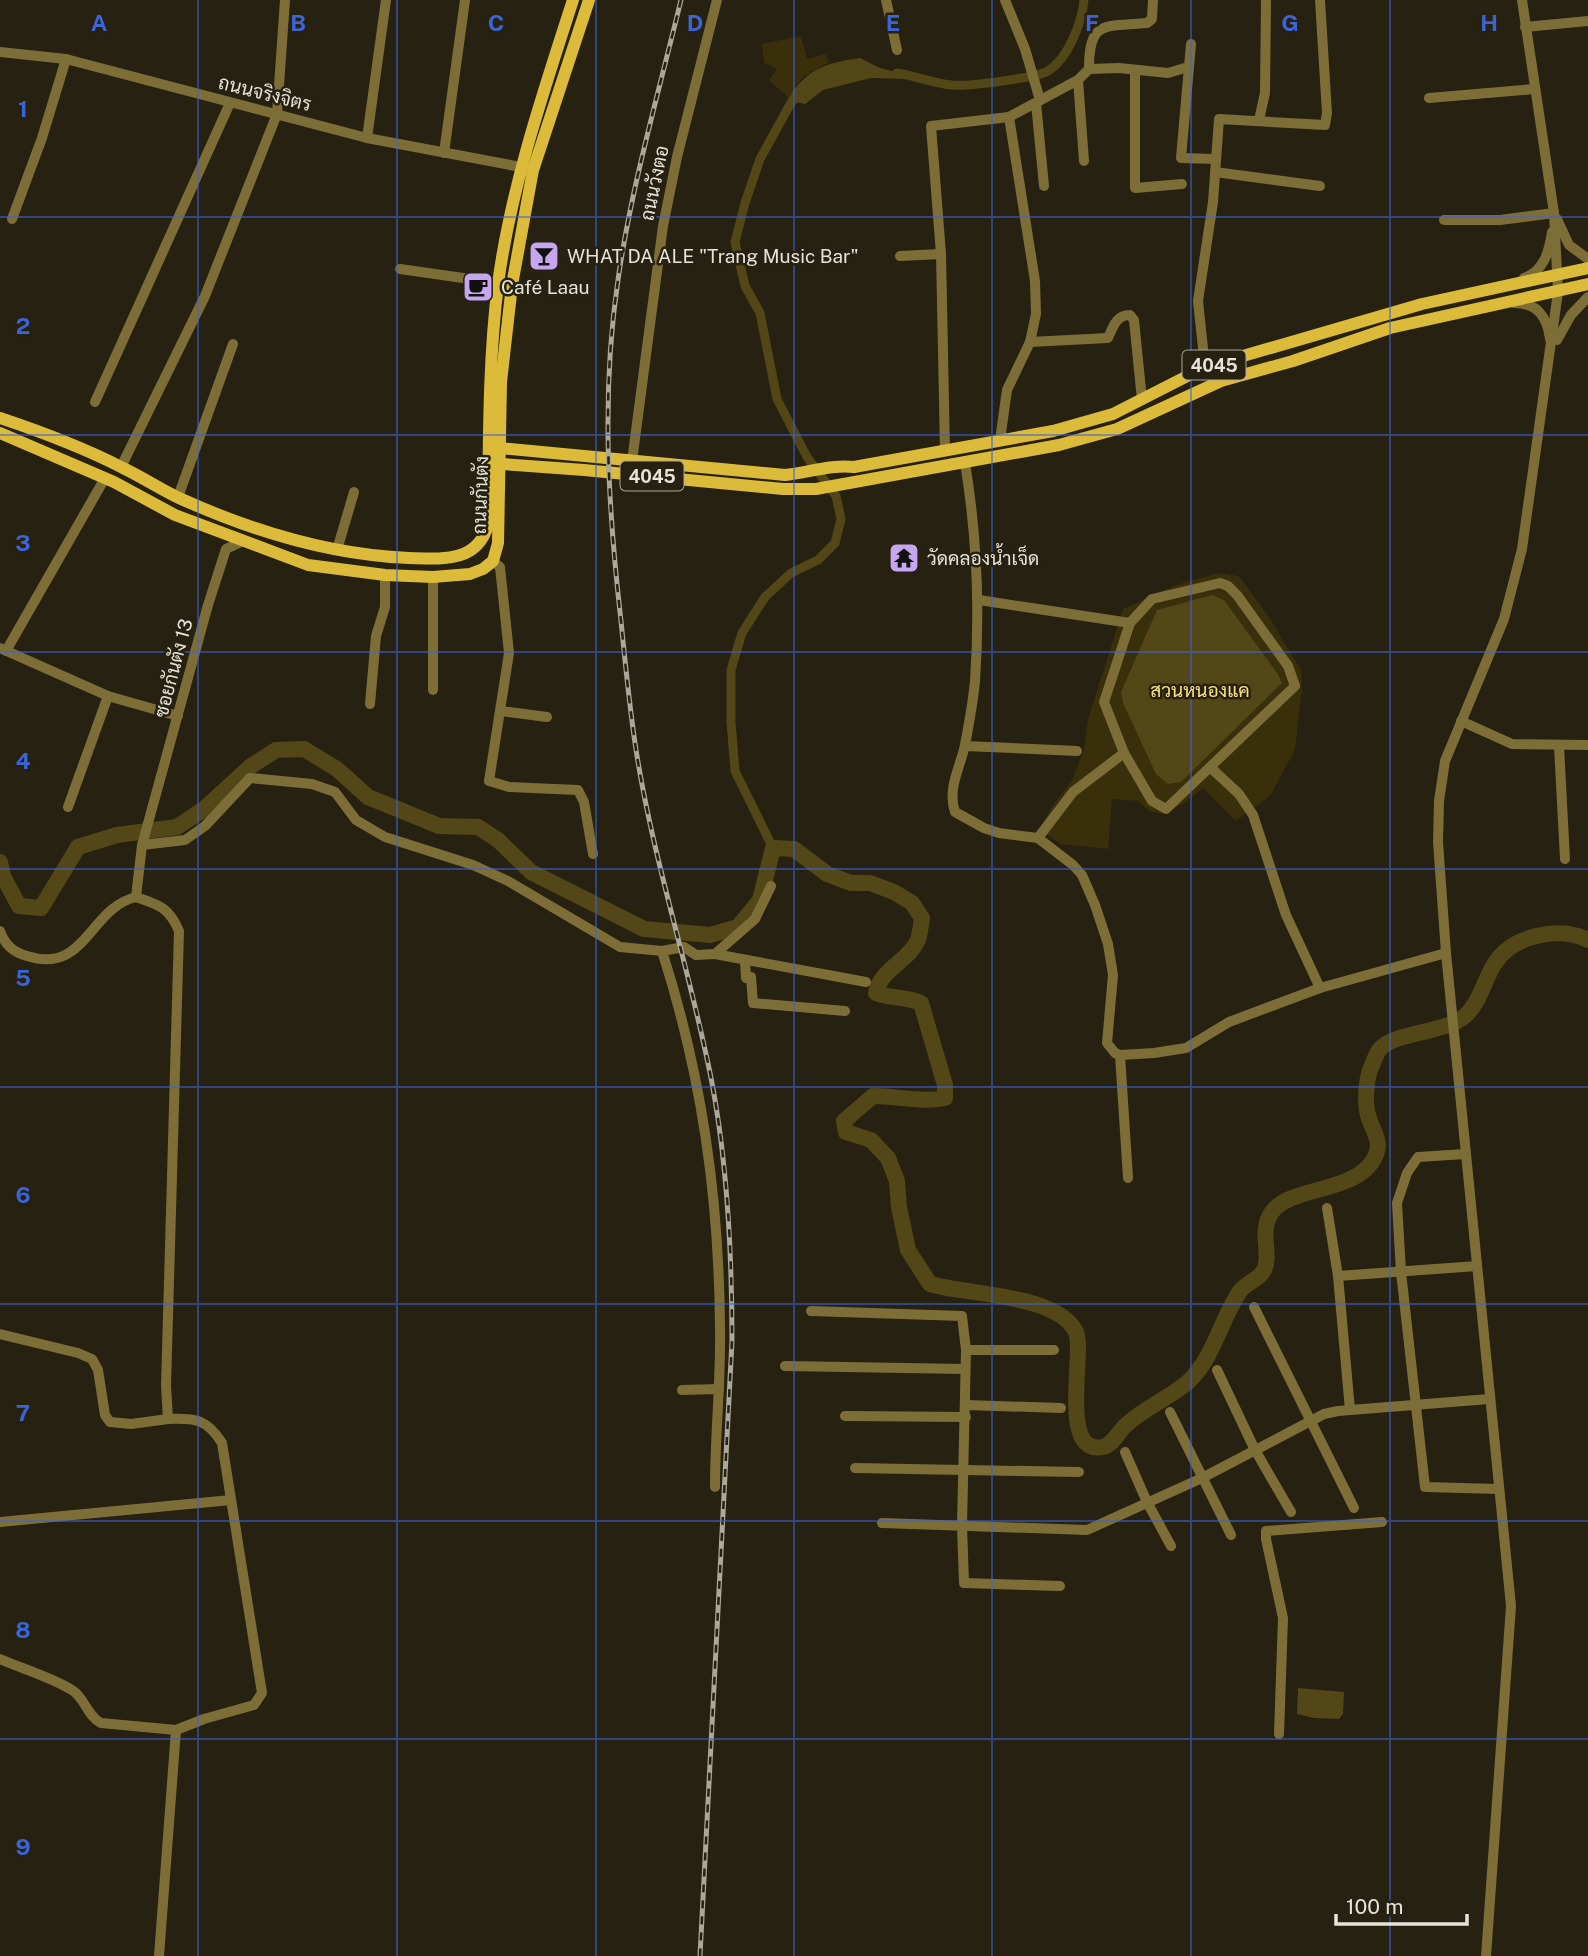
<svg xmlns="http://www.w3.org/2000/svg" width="1588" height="1956" viewBox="0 0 1588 1956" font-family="'Public Sans',Sarabun,sans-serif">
  <rect width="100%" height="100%" fill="#262111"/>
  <g fill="#392f0a">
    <path d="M801,36L807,59L825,54L829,62L803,77L791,93L792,101L769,80L777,69L764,63L762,44Z"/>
    <path d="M1218,573L1239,576L1271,620L1301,670L1302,690L1295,750L1270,796L1236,821L1203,788L1184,803L1162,814L1149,811L1138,801L1112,799L1108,849L1060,844L1040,829L1053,805L1072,781L1084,750L1088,719L1123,609L1176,585Z"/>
  </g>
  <g fill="#534718">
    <path d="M860,58L880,68L908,75L906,79L871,78L823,90L805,104L792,101L791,93C812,67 827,63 860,58Z"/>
    <path d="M1212,595L1224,600L1277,673L1282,683L1181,782L1168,784L1156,774L1123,703L1121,692L1157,610Z"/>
    <path d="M1298,1688L1344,1692L1343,1714L1339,1719L1314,1718L1297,1714Z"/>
  </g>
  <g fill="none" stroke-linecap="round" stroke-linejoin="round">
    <g stroke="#534718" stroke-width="9">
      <path d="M897,73C915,76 933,83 951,85C966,87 1035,78 1048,71C1068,59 1082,22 1084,0"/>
      <path d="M773,848L735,771L731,722V670L742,633L765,597L791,573L818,560L835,543L841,519L836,496L807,457L777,399L760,313L745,286L735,242L745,203L760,159L792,101L802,94"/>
    </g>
    <path stroke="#534718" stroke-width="16" d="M0,862L3,876L19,906L41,908L78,847L117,835L177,827L204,809L251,766L276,750L304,749L337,769L368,797L439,826L478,827L498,840L531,872L644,929L710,935L738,927L760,900L773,848L794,849L827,874L851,883H870L894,892L912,903L922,918C921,924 920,934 918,940C908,962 881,968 876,993C891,999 906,996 921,1003L945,1085V1098C923,1103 897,1096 873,1096L844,1121L846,1132L871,1140L888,1158L897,1181L899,1207L908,1250L930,1284C967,1295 1058,1294 1076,1332C1085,1352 1058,1456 1103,1447C1113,1445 1119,1431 1126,1425C1145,1407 1170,1398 1189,1381C1214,1357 1221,1319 1240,1291C1246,1283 1260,1279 1264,1270C1272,1255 1258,1231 1272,1212C1289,1187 1351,1193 1372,1162C1386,1141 1371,1132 1367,1111C1365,1097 1366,1076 1373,1063C1375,1058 1377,1052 1380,1049C1396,1031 1445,1034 1466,1015C1480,1002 1484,980 1495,963C1513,935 1559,926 1588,940"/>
    <g stroke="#7d6e37" stroke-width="10">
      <path d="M886,0L897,50"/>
      <path d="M1005,0L1025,49L1040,100"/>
      <path d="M1525,27L1588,21"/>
      <path d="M1191,44L1181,158L1216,159"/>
      <path d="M0,52L66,59L367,138L521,167"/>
      <path d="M1089,69C1089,19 1105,27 1147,23L1152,19L1153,0"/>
      <path d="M1135,70V188L1182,184"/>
      <path d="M1078,80L1084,161"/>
      <path d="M1429,98L1534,89"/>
      <path d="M1036,103L1044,186"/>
      <path d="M1259,120L1265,93L1266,0"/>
      <path d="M367,138L386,0"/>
      <path d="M444,153L465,0"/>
      <path d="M1215,172L1320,186"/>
      <path d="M12,219L42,138L66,59"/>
      <path d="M1557,219L1569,245L1588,259"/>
      <path d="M1444,220H1500L1554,213"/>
      <path d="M900,256L941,254"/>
      <path d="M400,269L498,283"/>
      <path d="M1524,278C1544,271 1549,252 1552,232"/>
      <path d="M1514,303C1538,303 1547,317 1550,339"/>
      <path d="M1557,340L1571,315L1588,297"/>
      <path d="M1030,342L1108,338C1113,327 1116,315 1130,315L1134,320L1142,400"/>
      <path d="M1205,367L1198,301L1213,202L1219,119L1325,125L1327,113L1320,0"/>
      <path d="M95,402L230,103"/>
      <path d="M1000,440L1007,390L1030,342L1036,314L1035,281L1009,117"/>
      <path d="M945,451L941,254L931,126L1009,117L1078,80L1089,69L1119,68L1168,73L1188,67"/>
      <path d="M632,461L663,226L677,157L717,0"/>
      <path d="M965,463C977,536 980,608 975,681C973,702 969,724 965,745C960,768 947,789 955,812L984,828L999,833L1038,838L1073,865L1082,875L1095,905L1108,944L1113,975L1107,1043L1115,1053L1120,1055L1154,1053L1186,1048L1229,1022L1320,988L1446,953"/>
      <path d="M121,467L205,296L277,114L285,0"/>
      <path d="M178,497L233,344"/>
      <path d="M337,550L354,492"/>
      <path d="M493,561L500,567L509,653L489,781L509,787L578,790L584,802L593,854"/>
      <path d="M433,577V690"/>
      <path d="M1220,583L1228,586L1237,595L1288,666L1295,686L1166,809L1152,801L1124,753L1104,702L1130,623L1152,599Z"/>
      <path d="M979,600L1130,623"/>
      <path d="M0,648L108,696L178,716"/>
      <path d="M6,651L105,478"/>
      <path d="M370,704L376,636L385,607V575"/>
      <path d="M501,711L547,717"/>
      <path d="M1461,721L1512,744L1588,745"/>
      <path d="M965,746L1077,751"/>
      <path d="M1559,746L1565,859"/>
      <path d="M1211,768L1239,794L1253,815L1286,915L1320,988"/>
      <path d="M68,807L108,696"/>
      <path d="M1038,838L1073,792L1124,753"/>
      <path d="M142,845L185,840L205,826L250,778L312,784L335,792L356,820L385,837L473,865L508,881L620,947L662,951C702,1076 719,1197 720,1328C721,1381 715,1434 715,1487"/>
      <path d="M0,931C5,945 13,952 27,956C86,975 89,908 136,897"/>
      <path d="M662,951L684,947L696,955L715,954L755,919L771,886"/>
      <path d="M715,954L866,982"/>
      <path d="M745,961L746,978L751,977L753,1003L845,1011"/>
      <path d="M1120,1055L1128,1178"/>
      <path d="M1465,1154L1418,1157L1407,1173L1397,1203L1401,1272L1425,1487L1498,1489"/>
      <path d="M1327,1208L1338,1276L1350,1410"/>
      <path d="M1338,1276L1477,1266"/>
      <path d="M1254,1307L1354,1508"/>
      <path d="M811,1311L962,1316L966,1350L962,1526L964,1583L1060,1586"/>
      <path d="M0,1334L78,1353L92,1359L98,1370L105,1415L110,1422L131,1424L168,1419"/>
      <path d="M966,1350H1054"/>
      <path d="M785,1366L965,1369"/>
      <path d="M1217,1370L1255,1450L1291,1512"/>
      <path d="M682,1390L719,1389"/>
      <path d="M966,1405L1061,1408"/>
      <path d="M1170,1412L1231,1535"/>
      <path d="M845,1416L966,1417"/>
      <path d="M1125,1452L1147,1502L1171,1546"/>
      <path d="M855,1468L1079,1472"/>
      <path d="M0,1522L231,1500"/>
      <path d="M882,1523L1087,1530L1202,1478L1324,1414L1338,1411L1489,1399"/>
      <path d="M0,1659C23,1669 51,1677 72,1690C85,1698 87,1716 101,1723L176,1730"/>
      <path d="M1279,1734L1283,1618L1266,1539V1531L1382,1522"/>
      <path d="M159,1956L176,1730L204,1719L254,1705L262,1693L222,1443C207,1419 196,1418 168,1419L166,1386L179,931C169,907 159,905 136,897L142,845L208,605L226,549L243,541"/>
      <path d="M1486,1956L1511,1606L1446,953L1438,842L1439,801L1445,761L1504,619L1522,549L1558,292L1554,213L1522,0"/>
    </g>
    <g stroke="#dcbb3a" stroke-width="12">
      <path d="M0,418C42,432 84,448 123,468C142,477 160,489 179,498C252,531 329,555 409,558C442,559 477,563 488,525C489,444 488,364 498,284C511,187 543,93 573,0"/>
      <path d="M0,433L114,482L175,515L308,565L385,575L433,577L470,574L483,569L493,561L498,543L501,382L512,285L533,170L589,0"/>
      <path d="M489,447L785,475C806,473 833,464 854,467L1053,431L1113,414L1205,367L1422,304L1588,268"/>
      <path d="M489,463L584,470L783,489H816L1059,445L1117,429L1221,381L1293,361L1390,328L1588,284"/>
    </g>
    <g stroke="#aba79a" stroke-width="5">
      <path id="rail" d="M681,0C659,91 631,188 618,280C601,394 608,507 621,621C625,661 629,702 635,743C652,858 690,969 712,1083C728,1168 732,1255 732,1341L700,1956"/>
    </g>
    <use href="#rail" stroke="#262111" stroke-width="2.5" stroke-dasharray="8" stroke-linecap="butt"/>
  </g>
  <path fill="none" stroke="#3b64d8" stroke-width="2" stroke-opacity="0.55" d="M198,0V1956M397,0V1956M596,0V1956M794,0V1956M992,0V1956M1191,0V1956M1390,0V1956M0,217H1588M0,435H1588M0,652H1588M0,869H1588M0,1087H1588M0,1304H1588M0,1521H1588M0,1739H1588"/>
  <defs>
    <g id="bar-square" transform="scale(1.575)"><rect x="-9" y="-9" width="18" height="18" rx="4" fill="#c7a6f0" stroke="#262111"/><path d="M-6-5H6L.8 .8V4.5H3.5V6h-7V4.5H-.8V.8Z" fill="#111"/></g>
    <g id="cafe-square" transform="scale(1.575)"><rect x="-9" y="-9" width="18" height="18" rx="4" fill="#c7a6f0" stroke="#262111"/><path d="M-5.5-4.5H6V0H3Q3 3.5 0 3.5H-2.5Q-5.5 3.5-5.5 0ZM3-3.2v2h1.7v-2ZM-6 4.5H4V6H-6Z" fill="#111"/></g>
    <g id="temple-square" transform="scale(1.575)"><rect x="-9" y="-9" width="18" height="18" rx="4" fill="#c7a6f0" stroke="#262111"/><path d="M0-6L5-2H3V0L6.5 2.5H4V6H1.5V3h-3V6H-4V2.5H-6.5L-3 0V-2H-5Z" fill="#111"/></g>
  </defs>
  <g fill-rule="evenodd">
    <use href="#bar-square" x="544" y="256"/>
    <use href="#cafe-square" x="478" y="287"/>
    <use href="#temple-square" x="904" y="558"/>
  </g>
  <g text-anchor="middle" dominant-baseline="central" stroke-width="5" stroke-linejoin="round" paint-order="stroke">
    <g fill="#262111" stroke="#aca99c" stroke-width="2">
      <rect x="1182.5" y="350.5" width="63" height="29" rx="5"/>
      <rect x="620.5" y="461.5" width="63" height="29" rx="5"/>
    </g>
    <g font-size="18" font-weight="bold" fill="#e6e3d8">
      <text x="1214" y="365">4045</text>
      <text x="652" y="476">4045</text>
    </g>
    <g font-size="19" fill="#e6e3d8" stroke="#262111">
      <text transform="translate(265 93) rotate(14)">ถนนจริงจิตร</text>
      <text transform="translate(654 183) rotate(-78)">ถนนวังตอ</text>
      <text transform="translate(480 495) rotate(-88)">ถนนกันตัง</text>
      <text transform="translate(173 668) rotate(-75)">ซอยกันตัง 13</text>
    </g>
    <g font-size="19" fill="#e6e3d8" stroke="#262111" text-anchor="start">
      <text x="567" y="256">WHAT DA ALE "Trang Music Bar"</text>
      <text x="501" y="287">Café Laau</text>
      <text x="927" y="558">วัดคลองน้ำเจ็ด</text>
    </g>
    <g font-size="19" fill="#f9e087" stroke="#262111">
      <text x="1200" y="690">สวนหนองแค</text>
    </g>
  </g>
  <g font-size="23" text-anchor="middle" font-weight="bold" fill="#3b64d8" stroke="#262111" stroke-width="5" stroke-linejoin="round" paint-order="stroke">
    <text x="99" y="31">A</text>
    <text x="298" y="31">B</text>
    <text x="496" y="31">C</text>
    <text x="695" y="31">D</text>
    <text x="893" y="31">E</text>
    <text x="1092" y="31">F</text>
    <text x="1290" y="31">G</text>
    <text x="1489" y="31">H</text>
    <text x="23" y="117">1</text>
    <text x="23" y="334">2</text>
    <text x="23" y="551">3</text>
    <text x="23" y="769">4</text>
    <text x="23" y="986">5</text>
    <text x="23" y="1203">6</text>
    <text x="23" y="1421">7</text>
    <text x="23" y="1638">8</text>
    <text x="23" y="1855">9</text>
  </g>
  <path d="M1336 1914v10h131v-10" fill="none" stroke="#e6e3d8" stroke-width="3.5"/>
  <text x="1346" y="1914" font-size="21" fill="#e6e3d8" stroke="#262111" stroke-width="5" paint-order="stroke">100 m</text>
</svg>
